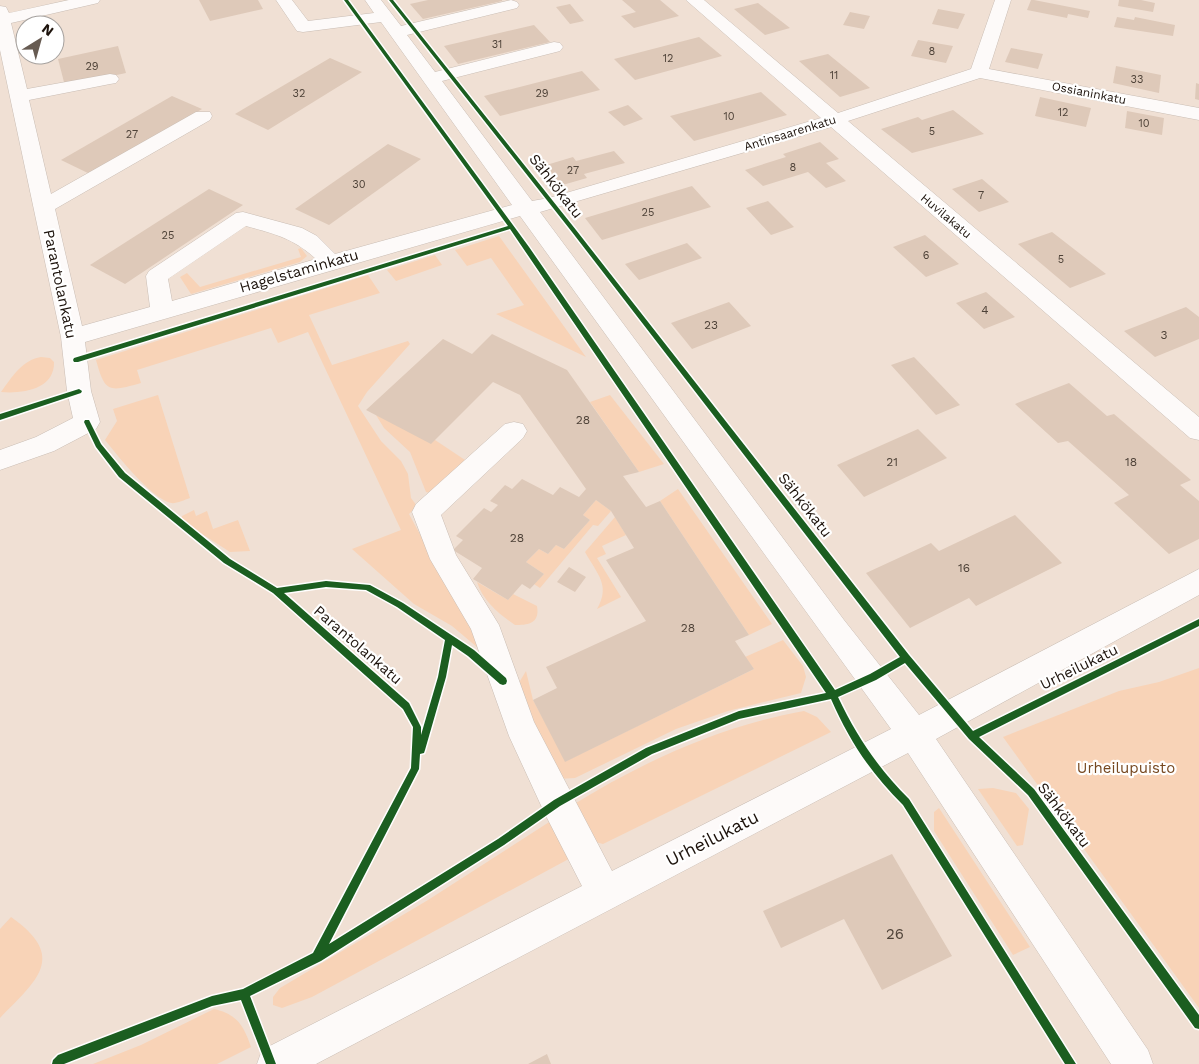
<svg xmlns="http://www.w3.org/2000/svg" width="1199" height="1064" viewBox="0 0 1199 1064" font-family="'Work Sans',sans-serif">
  <rect width="100%" height="100%" fill="#f0e0d4"/>
  <g fill="#f8d3b7">
    <path d="M499,236L586,357L496,314L524,305L491,258L467,266L455,250Z"/>
    <path d="M301,248L307,256L300,262L191,294L180,277L187,273L200,287L301,257L298,249Z"/>
    <path d="M435,255L442,265L396,281L387,270Z"/>
    <path d="M368,275L380,293L309,315L332,365L408,341L410,344L367,392L358,406L381,441L401,461L408,474L411,498L417,506L409,514L484,653L452,626L414,604L352,549L401,530L308,332L278,343L271,328L137,370L141,383C109,392 105,393 96,360Z"/>
    <path d="M41,357L50,358L54,362C55,389 23,394 1,392C12,377 22,360 41,357Z"/>
    <path d="M158,395L190,498C184,500 176,504 171,503C151,498 118,456 105,440L117,421L113,409Z"/>
    <path d="M610,395L664,464L639,472L590,402Z"/>
    <path d="M376,415L435,440L465,460L430,493L426,492L410,452L384,428Z"/>
    <path d="M678,489L772,624L749,635L660,501Z"/>
    <path d="M596,500L611,511L598,526L593,525L540,588L534,584L544,574L526,562L539,549L548,554L556,545L564,549L590,520L583,515Z"/>
    <path d="M194,510L196,516L207,511L213,529L238,520L250,551L230,552L182,521V516Z"/>
    <path d="M615,517L626,535L602,546L606,554L597,558L621,597L597,609C611,585 597,574 585,552Z"/>
    <path d="M477,582L508,600L513,594L537,606C540,623 529,625 515,625C499,614 483,601 477,582Z"/>
    <path d="M783,640L803,666L806,677L801,693L728,711L676,729L575,778L558,779L517,686L526,671L533,700L566,761L754,669L745,657Z"/>
    <path d="M1199,668V1008L1003,737L1119,691L1159,682Z"/>
    <path d="M804,711L817,717L831,732L603,844L592,841L571,806C644,761 720,726 804,711Z"/>
    <path d="M993,788L1016,793L1029,809L1023,845L1017,846L978,789Z"/>
    <path d="M939,808L1030,947L1013,955L934,831V812Z"/>
    <path d="M557,817L578,854L312,997L282,1008L273,1005V997L280,988L428,900Z"/>
    <path d="M11,917C68,957 37,980 0,1018V929Z"/>
    <path d="M214,1009C237,1014 244,1026 251,1047L217,1064H93L141,1045Z"/>
  </g>
  <g fill="#dec9b9">
    <path d="M199,0H258L263,9L210,21Z"/>
    <path d="M428,0H502V1L423,19L410,4Z"/>
    <path d="M622,0H660L679,16L634,28L621,16L636,12Z"/>
    <path d="M1031,0H1034L1090,11L1088,18L1068,14L1067,18L1027,10Z"/>
    <path d="M1119,0H1141L1155,3L1153,12L1118,6Z"/>
    <path d="M758,3L790,28L765,35L734,9Z"/>
    <path d="M570,4L584,21L570,24L556,7Z"/>
    <path d="M938,9L965,14L958,29L932,24Z"/>
    <path d="M850,12L870,16L864,29L843,25Z"/>
    <path d="M1117,17L1134,20L1135,17L1175,25L1173,36L1114,27Z"/>
    <path d="M534,25L550,42L458,64L444,46Z"/>
    <path d="M699,37L722,56L635,80L614,59Z"/>
    <path d="M918,40L953,46L946,63L911,56Z"/>
    <path d="M118,46L126,73L65,86L58,59Z"/>
    <path d="M1011,48L1043,54L1038,69L1005,62Z"/>
    <path d="M828,54L870,88L840,97L799,61Z"/>
    <path d="M330,58L362,72L268,130L235,114Z"/>
    <path d="M1116,66L1161,75L1159,93L1113,83Z"/>
    <path d="M582,71L600,90L500,116L484,96Z"/>
    <path d="M1196,83L1199,84V100L1195,99Z"/>
    <path d="M761,92L787,115L694,141L670,116Z"/>
    <path d="M172,96L202,109L92,175L61,160Z"/>
    <path d="M1040,97L1091,108L1086,127L1035,116Z"/>
    <path d="M628,105L643,119L624,126L608,112Z"/>
    <path d="M953,110L984,134L912,153L881,129L918,117L922,120Z"/>
    <path d="M1127,111L1164,118L1162,135L1125,128Z"/>
    <path d="M820,142L839,159L826,163L846,181L826,188L808,172L763,186L745,170L786,157L783,154Z"/>
    <path d="M388,144L421,159L329,225L295,209Z"/>
    <path d="M614,151L625,163L584,174L587,178L559,186L543,166L573,157L576,161Z"/>
    <path d="M982,179L1009,202L979,212L952,189Z"/>
    <path d="M692,186L711,207L602,240L585,218Z"/>
    <path d="M209,189L243,205L125,284L90,265Z"/>
    <path d="M768,201L794,227L771,235L746,208Z"/>
    <path d="M1052,232L1106,274L1070,288L1018,244Z"/>
    <path d="M925,235L959,264L926,277L893,247Z"/>
    <path d="M687,243L702,258L639,280L625,264Z"/>
    <path d="M986,292L1015,317L984,329L956,303Z"/>
    <path d="M729,302L751,326L692,349L671,323Z"/>
    <path d="M1186,307L1199,317V339L1155,357L1124,331Z"/>
    <path d="M492,334L567,370L639,472L623,476L646,507L660,501L749,635L735,641L754,669L565,762L533,700L557,688L546,667L646,621L606,560L634,548L611,511L596,500L583,515L590,520L564,549L556,545L548,554L539,549L526,562L544,574L530,589L522,584L508,600L473,579L482,568L453,550L463,540L456,536L484,508L491,512L498,505L490,501L505,485L512,489L522,479L553,495L560,487L579,497L586,489L520,395L493,382L431,444L366,410L443,339L472,354Z"/>
    <path d="M914,357L960,405L936,415L891,365Z"/>
    <path d="M1069,383L1107,416L1114,414L1191,480L1180,485L1199,501V539L1169,554L1114,503L1129,495L1068,441L1058,443L1015,404Z"/>
    <path d="M918,429L947,458L864,497L837,465Z"/>
    <path d="M1015,515L1062,563L976,606L969,598L910,628L866,573L931,543L939,551Z"/>
    <path d="M569,567L586,577L575,592L557,582Z"/>
    <path d="M892,854L952,956L882,990L844,919L781,948L763,911Z"/>
    <path d="M547,1054L551,1064H528Z"/>
  </g>
  <g fill="none" stroke-linecap="round" stroke-linejoin="round">
    <g stroke="#c9bdb4" stroke-width="1">
      <path id="minor" d="M69,0H100L98,3L11,23L27,89L110,74L116,75L119,79L116,83L110,84L29,100L51,194L196,112H210L212,116L210,120L55,209L82,326L150,307L146,276L149,271L236,213L243,212L302,228L317,236L335,254L512,205L381,22L303,32L297,31L276,0H292L308,21L374,13L365,0H381L401,26L511,0L517,2L519,5L517,8L407,35L435,72L554,42L560,43L563,47L560,51L442,81L532,201L549,198L821,118L686,0H704L838,113L971,69L995,0H1011L989,69L1199,108V120L980,78L848,121L1199,417V440L1190,438L831,127L540,212L844,620L919,715L1199,569V595L936,739L1148,1050L1153,1064H1111L908,753L316,1064H257L262,1050L582,886L545,814L509,736L471,629L430,559L412,512L416,504L505,424L514,422L523,424L527,431L523,438L441,515L456,555L499,625L534,722L612,871L891,729L520,216L85,342L91,391L100,422L96,429L54,451L0,470V450L36,437L73,418L67,391L61,337L0,50V6L6,7L9,13ZM246,226C275,234 293,238 316,259L172,301L168,279Z"/>
    </g>
    <use href="#minor" fill="#fdfaf9" fill-rule="evenodd"/>
    <g stroke="#fff" stroke-width="3">
      <g id="cycleway">
        <path d="M344,0H348L529,247L835,690L870,674L900,657L572,232L389,0H393L576,230L909,655L973,731L1199,619V626L979,737L1034,789L1199,1015V1029L1195,1028L1028,795L969,739L905,663L876,680L838,697C857,737 878,768 909,799L1076,1064H1065L903,805C870,772 850,742 831,699L739,719L652,754L560,806L504,845L321,961L250,996L276,1064H266L241,1000L212,1006L64,1064H52L53,1060L58,1055L212,996L243,989L313,953L411,768L413,727L403,709L273,593L224,563L119,477L96,447L84,422L85,420H89L101,444L125,473L230,559L277,588L326,581L370,585L403,603L474,650L506,678L507,681L506,684L503,685L500,684L468,656L452,645L446,677L425,750L424,753L420,754L419,769L329,944L498,839L554,800L646,748L739,711L826,693L510,229L78,362H74L73,360L74,358L508,226ZM326,587L366,590L397,607L445,640L438,677L421,735V727L409,703L284,593Z"/>
        <path d="M79,389L82,391L81,393L0,420V414Z"/>
      </g>
    </g>
    <use href="#cycleway" fill="#1b5e20" fill-rule="evenodd"/>
  </g>
  <g text-anchor="middle" dominant-baseline="central" stroke-width="4.5" stroke-linejoin="round" paint-order="stroke">
    <g font-size="11" fill="#4e4238">
      <text x="497" y="44">31</text>
      <text x="932" y="51">8</text>
      <text x="668" y="58">12</text>
      <text x="92" y="66">29</text>
      <text x="834" y="75">11</text>
      <text x="1137" y="79">33</text>
      <text x="299" y="93">32</text>
      <text x="542" y="93">29</text>
      <text x="1063" y="112">12</text>
      <text x="729" y="116">10</text>
      <text x="1144" y="123">10</text>
      <text x="932" y="131">5</text>
      <text x="132" y="134">27</text>
      <text x="793" y="167">8</text>
      <text x="573" y="170">27</text>
      <text x="359" y="184">30</text>
      <text x="981" y="195">7</text>
      <text x="648" y="212">25</text>
      <text x="168" y="235">25</text>
      <text x="926" y="255">6</text>
      <text x="1061" y="259">5</text>
    </g>
    <g font-size="12" fill="#1d130c" stroke="#fff">
      <text transform="translate(1089 93) rotate(11)">Ossianinkatu</text>
      <text transform="translate(790 133) rotate(-17)">Antinsaarenkatu</text>
      <text transform="translate(946 216) rotate(40)">Huvilakatu</text>
    </g>
    <g font-size="12" fill="#4e4238">
      <text x="985" y="310">4</text>
      <text x="711" y="325">23</text>
      <text x="1164" y="335">3</text>
      <text x="583" y="420">28</text>
      <text x="892" y="462">21</text>
      <text x="1131" y="462">18</text>
      <text x="517" y="538">28</text>
      <text x="964" y="568">16</text>
      <text x="688" y="628">28</text>
    </g>
    <g font-size="15" fill="#1d130c" stroke="#fff">
      <text transform="translate(556 186) rotate(52)">Sähkökatu</text>
      <text transform="translate(299 271) rotate(-16)">Hagelstaminkatu</text>
      <text transform="translate(60 284) rotate(78)">Parantolankatu</text>
      <text transform="translate(805 505) rotate(52)">Sähkökatu</text>
      <text transform="translate(358 645) rotate(41)">Parantolankatu</text>
      <text transform="translate(1079 667) rotate(-26)">Urheilukatu</text>
      <text transform="translate(1064 815) rotate(53)">Sähkökatu</text>
    </g>
    <g font-size="15" fill="#764820" stroke="#fff">
      <text x="1126" y="768">Urheilupuisto</text>
    </g>
    <g font-size="15" fill="#4e4238">
      <text x="895" y="934">26</text>
    </g>
    <g font-size="18" fill="#1d130c" stroke="#fff">
      <text transform="translate(712 838) rotate(-27)">Urheilukatu</text>
    </g>
  </g>
  <g transform="translate(40 40) rotate(37)"><circle r="24" fill="#ffffff" stroke="#a5a19e"/>
  <path d="M0-4L9 19L0 12L-9 19Z" fill="#675b52"/>
  <text y="-8" font-size="14" font-weight="bold" text-anchor="middle" fill="#1d130c">N</text>
  </g>
</svg>
